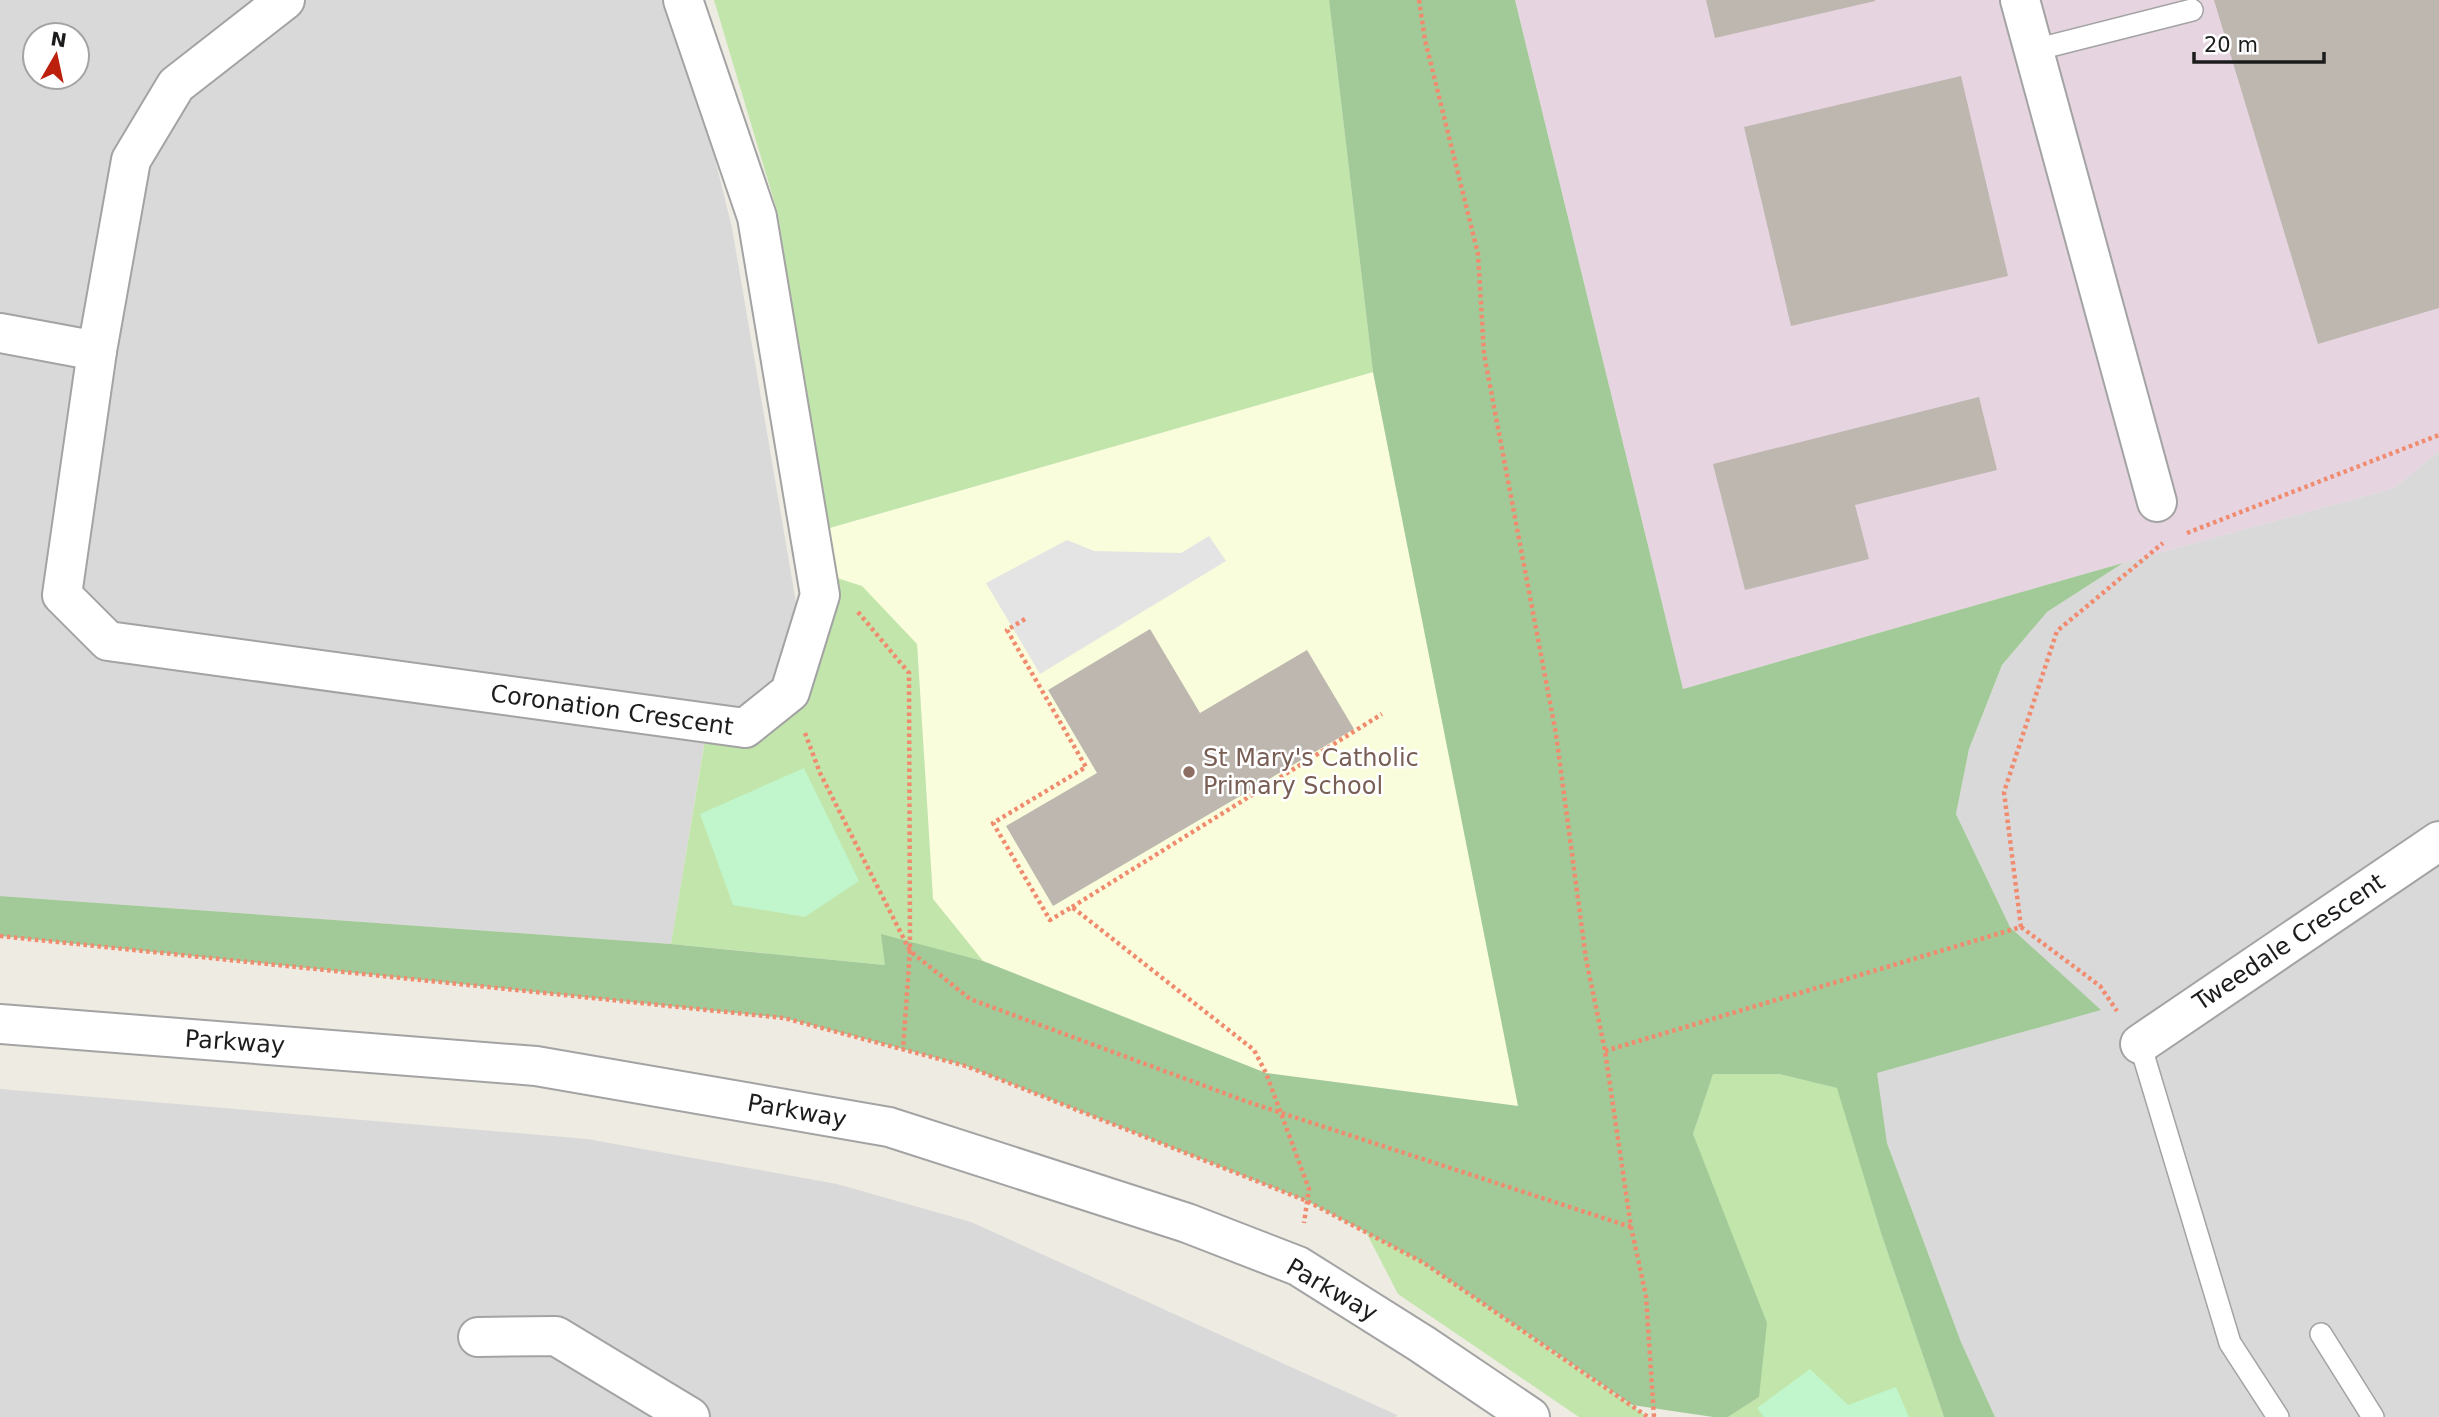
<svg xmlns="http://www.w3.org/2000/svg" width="2439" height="1417" viewBox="0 0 2439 1417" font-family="'DejaVu Sans',sans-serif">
  <rect width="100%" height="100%" fill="#edebe2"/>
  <g fill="#dad9d9" fill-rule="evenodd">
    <path d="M0,0H676L732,228L799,620L779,692L746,717L708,720L671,944L0,896ZM35,35H77V77H35Z"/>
    <path d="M2439,451V1417H1995L1961,1342L1887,1143L1876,1072L2100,1010L2010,927L1956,814L1969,749L2002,665L2047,612L2123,563L2394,488Z"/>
    <path d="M0,1089L587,1139L837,1184L971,1222L1397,1415L1396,1417H0Z"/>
  </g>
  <path fill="#e6d5e1" d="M1515,0H2439V451L2394,488L2123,563L1683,689Z"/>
  <path fill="#f9fddb" d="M1373,372L1519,1106L1266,1073L983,961L933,899L917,644L834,577L826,529Z"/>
  <g fill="#c1e5aa">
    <path d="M714,0H1329L1373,372L826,529L778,214Z"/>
    <path d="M834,577L862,586L917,644L933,899L983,961L882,935L886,965L671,944L706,734L752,738Z"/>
    <path d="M1713,1073L1779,1074L1838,1088L1881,1233L1944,1417H1728L1759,1397L1693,1134Z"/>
    <path d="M1366,1232L1424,1263L1648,1417H1579L1398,1294Z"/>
  </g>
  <path fill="#a2ca99" d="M1329,0H1515L1683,689L2123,563L2047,612L2002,665L1969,749L1956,814L2010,927L2101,1010L1877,1073L1887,1143L1961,1342L1995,1417H1944L1881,1233L1837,1088L1779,1074H1713L1693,1134L1767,1323L1759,1397L1728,1417H1713L1632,1405L1424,1263L1307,1201L966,1066L903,1049L784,1018L0,936V896L671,944L885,965L881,934L983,961L1266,1073L1518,1106L1373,372Z"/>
  <g fill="#c1f5cb">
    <path d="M804,768L859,881L805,917L733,905L700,814Z"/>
    <path d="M1810,1369L1848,1405L1896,1387L1909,1417H1764L1757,1408Z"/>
  </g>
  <path fill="#e4e4e4" d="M1209,536L1226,561L1040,674L986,583L1067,540L1094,551L1181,553Z"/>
  <g fill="#bdb7af">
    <path d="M1706,0H1875V1L1715,38Z"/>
    <path d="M2214,0H2439V308L2318,344Z"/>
    <path d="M1961,76L2008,276L1791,326L1744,127Z"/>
    <path d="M1979,397L1997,470L1855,505L1869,559L1745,590L1713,464Z"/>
    <path d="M1150,629L1200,713L1307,650L1354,729L1053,906L1006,826L1097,773L1048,690Z"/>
  </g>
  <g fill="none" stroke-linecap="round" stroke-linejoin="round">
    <g stroke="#a3a3a3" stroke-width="24">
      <g id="service">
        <path d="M2034,50L2192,10"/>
        <path d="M2140,1044L2230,1343L2278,1417"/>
        <path d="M2321,1334L2373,1417"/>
      </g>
    </g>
    <g stroke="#a3a3a3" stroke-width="42">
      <g id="minor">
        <path d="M2020,0L2157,502"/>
        <path d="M0,333L97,351L131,160L176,85L285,0"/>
        <path d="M97,351L62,595L108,641L745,728L790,692L820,595L757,217L683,0"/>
        <path d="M2140,1044L2439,841"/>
        <path d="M478,1337L556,1336L690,1417"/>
      </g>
    </g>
    <g stroke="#a3a3a3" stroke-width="42">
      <path id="tertiary" d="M0,1024L536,1066L889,1127L1187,1223L1298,1266L1422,1344L1530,1417"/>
    </g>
    <g stroke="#f18b6f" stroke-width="4.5" stroke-dasharray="3.5 3.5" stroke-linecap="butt">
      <path d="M1419,0L1425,40L1478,254L1484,354L1556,734L1586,959L1605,1051L1631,1227L1646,1296L1654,1417"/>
      <path d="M2187,533L2439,435"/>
      <path d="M858,612L909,673L910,951L903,1049"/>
      <path d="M1025,619L1007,630L1086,767L993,823L1050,920L1072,907L1254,1050L1266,1073L1309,1189L1304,1223"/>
      <path d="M805,733L820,773L910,951L970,999L1248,1102L1631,1227"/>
      <path d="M1072,907L1382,714"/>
      <path d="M2021,927L2100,986L2117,1011"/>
      <path d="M0,936L784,1018L966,1066L1307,1201L1424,1263L1648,1417"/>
      <path d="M1605,1051L2021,927L2004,792L2057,631L2163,543"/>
    </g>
    <use href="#service" stroke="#fff" stroke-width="21"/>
    <use href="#minor" stroke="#fff" stroke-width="38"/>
    <use href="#tertiary" stroke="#fff" stroke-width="38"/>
  </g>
  <circle fill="#8d6e63" stroke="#fff" stroke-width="2.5" cx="1189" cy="772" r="7"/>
  <g text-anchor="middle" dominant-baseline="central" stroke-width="5" stroke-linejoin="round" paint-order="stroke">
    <g font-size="24" fill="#1c1c1c" stroke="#fff">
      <text transform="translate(612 710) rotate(8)">Coronation Crescent</text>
      <text transform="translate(2289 942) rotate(-34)">Tweedale Crescent</text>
      <text transform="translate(235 1042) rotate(4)">Parkway</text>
      <text transform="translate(797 1111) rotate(10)">Parkway</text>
      <text transform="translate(1332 1290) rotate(30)">Parkway</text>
    </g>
    <g font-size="24" fill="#785e54" stroke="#fff" text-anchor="start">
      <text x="1203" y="758">St Mary's Catholic<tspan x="1203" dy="28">Primary School</tspan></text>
    </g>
  </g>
  <g transform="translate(56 56) rotate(9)"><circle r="33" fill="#ffffff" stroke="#a4a4a4" stroke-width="2"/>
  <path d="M0-5L12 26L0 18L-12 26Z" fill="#bc1f0c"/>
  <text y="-10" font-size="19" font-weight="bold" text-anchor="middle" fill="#1c1c1c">N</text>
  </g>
  <path d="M2194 52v10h130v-10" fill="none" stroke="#1c1c1c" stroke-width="3.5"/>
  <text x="2204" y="52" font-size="21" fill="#1c1c1c" stroke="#ffffff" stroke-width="5" paint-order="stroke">20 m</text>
</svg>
